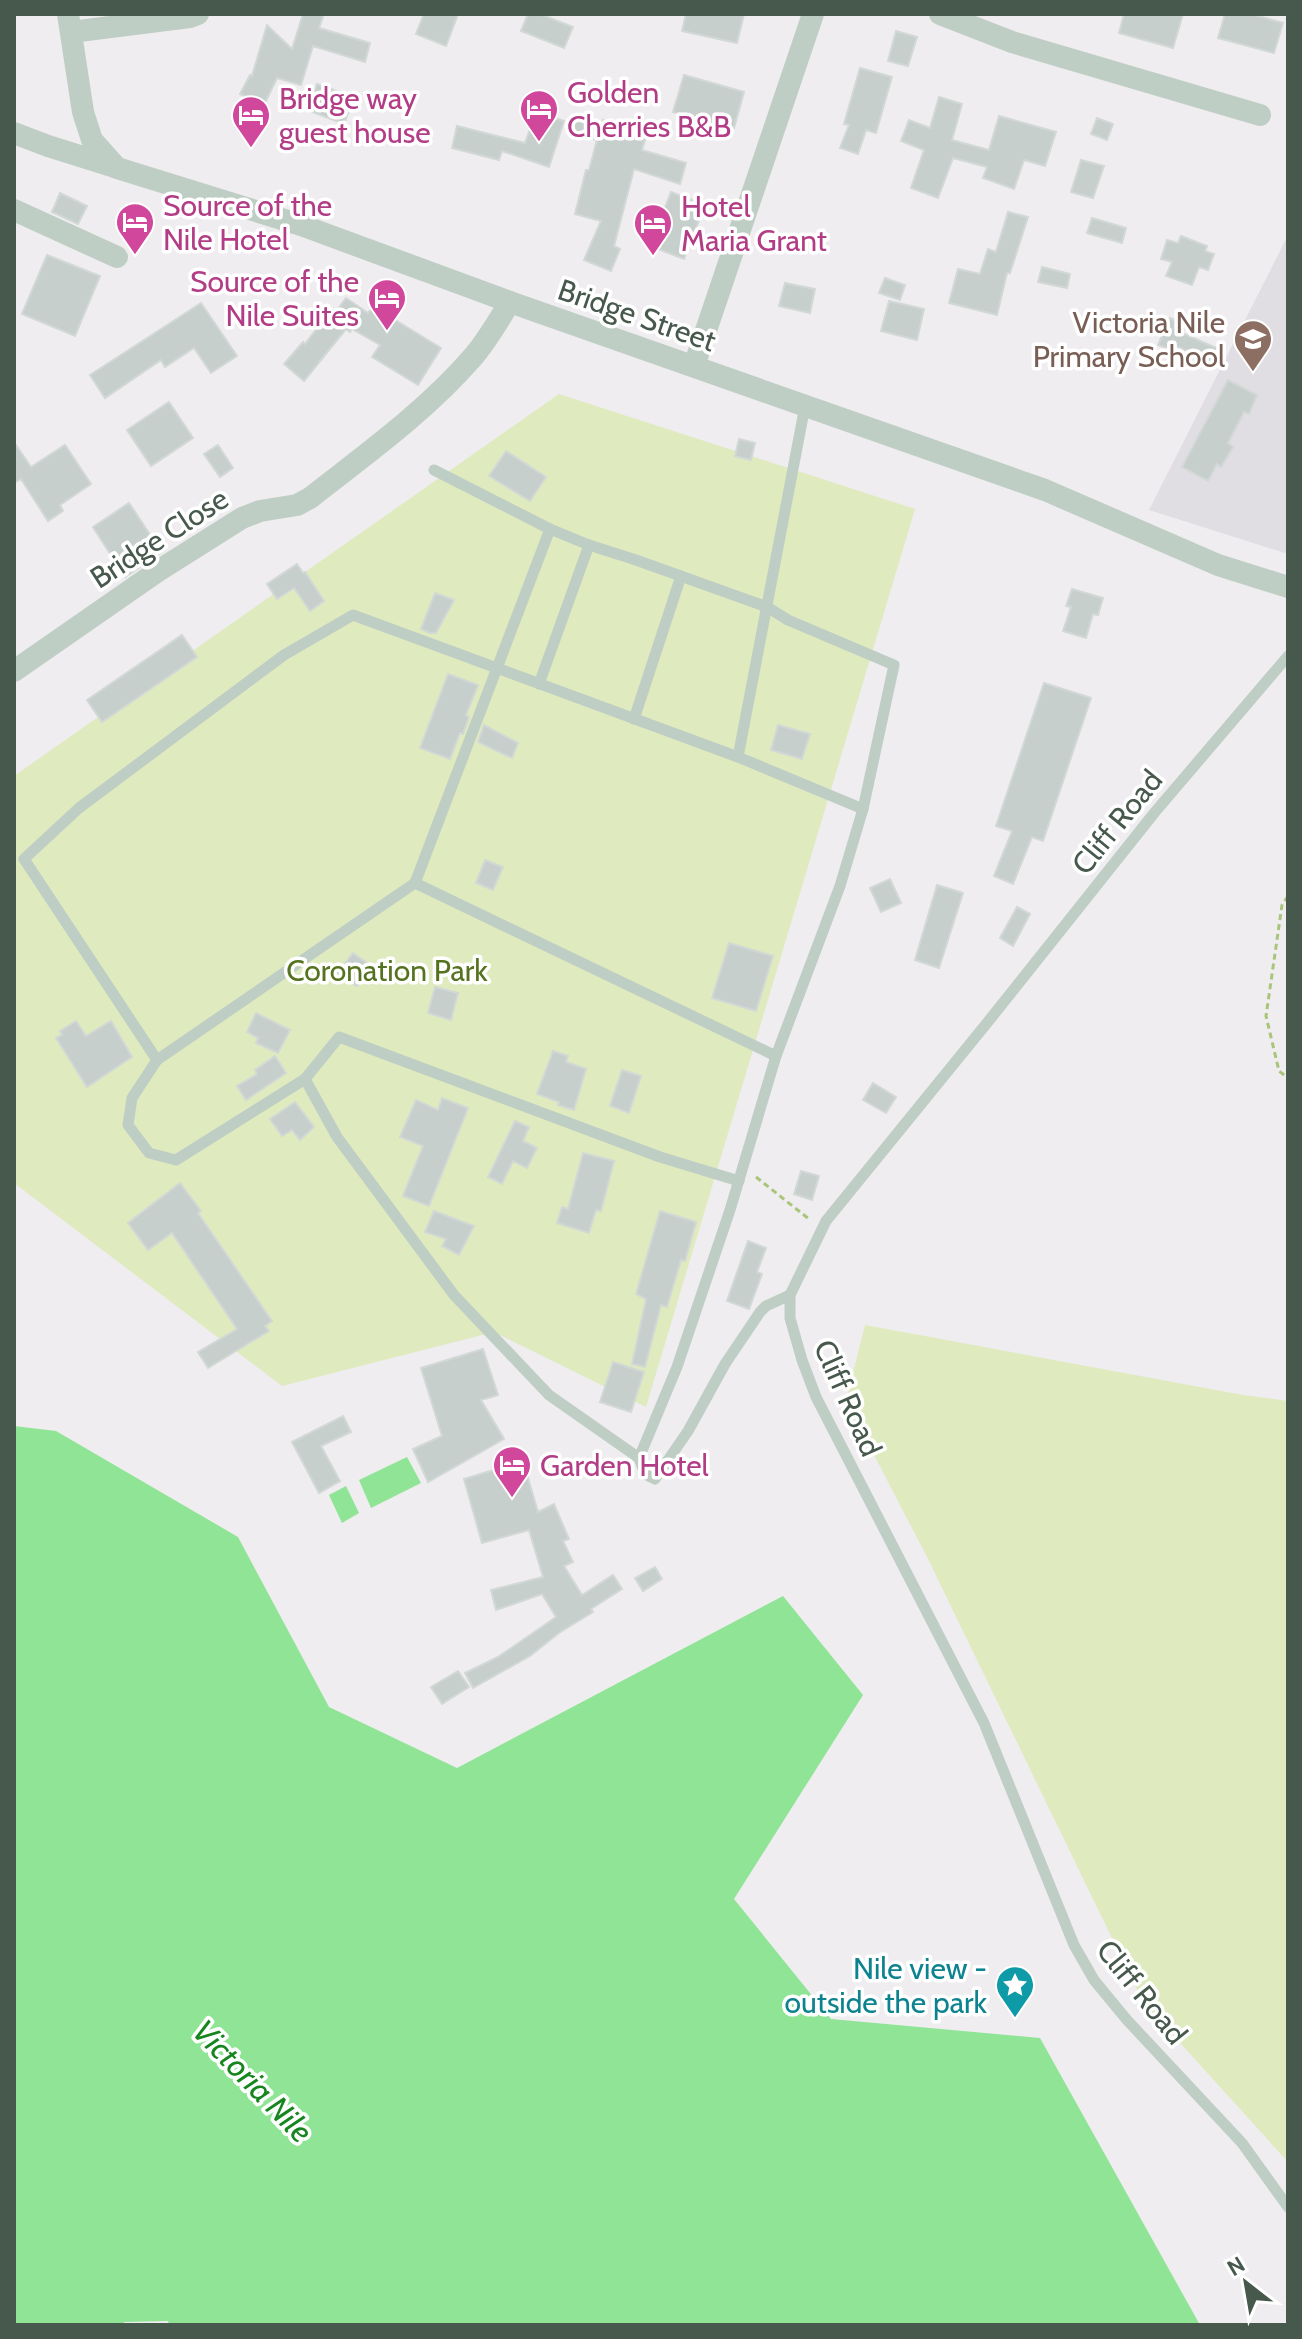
<svg xmlns="http://www.w3.org/2000/svg" width="1302" height="2339" viewBox="0 0 1302 2339" font-family="Cabin,sans-serif">
  <rect width="100%" height="100%" fill="#efedf0"/>
  <path fill="#e0dee2" d="M1288,235V554L1149,510Z"/>
  <g fill="#dfeabf">
    <path d="M559,394L915,509L646,1407L494,1332L282,1386L14,1183V776Z"/>
    <path d="M865,1325L1243,1395L1288,1401V2162L1143,2002L927,1557L846,1401Z"/>
  </g>
  <g fill="#8fe495">
    <path d="M14,1426L56,1431L238,1537L329,1707L457,1768L783,1596L863,1695L734,1899L831,2019L1040,2038L1200,2325H169L168,2321L125,2322L119,2325H14Z"/>
    <path d="M407,1457L421,1483L371,1508L359,1480Z"/>
    <path d="M346,1486L359,1513L342,1523L329,1495Z"/>
  </g>
  <g fill="#c7cfcc" stroke="#d2d8d5" stroke-width="2">
    <path d="M303,14H324L319,28L370,43L365,62L313,46L301,85L277,78L264,105L240,94L250,75L252,76L267,25L292,49Z"/>
    <path d="M424,14H458L446,46L416,34Z"/>
    <path d="M528,14H540L573,27L564,48L521,31Z"/>
    <path d="M686,14H744L737,43L682,31Z"/>
    <path d="M1124,14H1183L1173,48L1119,33Z"/>
    <path d="M1225,14H1251L1283,23L1274,53L1218,38Z"/>
    <path d="M896,31L917,37L908,66L888,61Z"/>
    <path d="M860,68L892,77L876,133L866,130L858,154L840,148L849,125L844,124Z"/>
    <path d="M684,75L744,92L734,128L673,112Z"/>
    <path d="M317,84L354,97L344,124L307,110Z"/>
    <path d="M939,97L962,104L952,140L989,150L999,116L1056,132L1045,166L1024,160L1014,189L983,178L987,167L953,158L938,198L911,188L924,150L901,141L909,120L930,128Z"/>
    <path d="M536,112L564,121L549,167L502,151L499,160L452,148L457,126L525,143Z"/>
    <path d="M577,115L602,123L603,120L647,133L642,150L686,163L680,184L634,169L614,246L620,249L611,271L584,260L601,221L575,214L586,170H589L597,140L571,132Z"/>
    <path d="M1097,118L1113,124L1107,140L1091,134Z"/>
    <path d="M1081,160L1104,166L1093,198L1071,192Z"/>
    <path d="M671,192L705,205L684,259L650,246Z"/>
    <path d="M60,193L87,206L78,224L52,212Z"/>
    <path d="M1008,212L1028,217L1010,273H1007L997,315L949,303L958,269L980,274L988,249L996,252Z"/>
    <path d="M1092,218L1126,228L1122,243L1087,233Z"/>
    <path d="M1181,236L1207,246L1205,251L1214,254L1208,270L1199,267L1192,285L1166,276L1172,262L1161,259L1167,240L1178,243Z"/>
    <path d="M47,255L100,276L75,336L22,314Z"/>
    <path d="M1042,267L1070,274L1067,288L1038,282Z"/>
    <path d="M885,278L905,285L900,300L879,293Z"/>
    <path d="M785,283L815,289L810,313L779,306Z"/>
    <path d="M346,298L368,313L371,309L394,322L395,320L441,348L418,385L372,357L380,345L352,329L350,332L346,329L304,381L284,364L303,342L305,344L321,323L325,326Z"/>
    <path d="M889,301L924,309L917,340L881,331Z"/>
    <path d="M201,303L237,356L211,373L194,348L165,367L161,360L105,398L90,375Z"/>
    <path d="M1170,318L1186,325L1182,333L1221,350L1215,363L1176,346L1174,351L1158,345Z"/>
    <path d="M1228,380L1257,395L1249,414L1244,412L1228,443L1233,447L1221,467L1217,464L1208,481L1182,467Z"/>
    <path d="M169,402L193,438L151,466L127,430Z"/>
    <path d="M739,439L755,443L751,460L735,456Z"/>
    <path d="M14,442L31,467L65,445L91,484L60,505L63,511L48,521L21,479L14,483Z"/>
    <path d="M218,445L233,468L220,477L204,454Z"/>
    <path d="M506,451L546,477L530,501L489,476Z"/>
    <path d="M129,503L151,536L154,534L165,550L125,577L93,527Z"/>
    <path d="M297,564L303,573L305,572L324,601L310,611L294,588L277,599L267,584Z"/>
    <path d="M1072,589L1103,598L1098,615L1093,614L1086,638L1063,631L1071,607L1066,606Z"/>
    <path d="M435,593L454,600L436,633H430L421,629Z"/>
    <path d="M182,635L197,657L102,722L87,700Z"/>
    <path d="M448,674L478,685L466,715L469,717L463,734L460,733L450,759L420,748Z"/>
    <path d="M1044,683L1091,698L1043,841L1032,837L1013,884L994,876L1012,831L996,826Z"/>
    <path d="M484,725L518,743L512,758L478,742Z"/>
    <path d="M778,725L810,734L802,759L771,750Z"/>
    <path d="M485,860L503,867L493,890L476,883Z"/>
    <path d="M890,879L901,903L881,912L870,888Z"/>
    <path d="M937,885L963,893L939,968L915,960Z"/>
    <path d="M1017,907L1030,914L1013,946L1000,938Z"/>
    <path d="M729,943L773,956L756,1011L712,998Z"/>
    <path d="M353,953L371,966L357,986L338,973Z"/>
    <path d="M435,987L458,993L451,1020L428,1013Z"/>
    <path d="M256,1013L290,1030L278,1053L256,1043L258,1038L247,1032Z"/>
    <path d="M76,1021L86,1036L111,1021L132,1057L87,1087L56,1038L62,1035L60,1031Z"/>
    <path d="M553,1051L568,1056L566,1062L586,1069L574,1110L558,1105L559,1102L537,1094Z"/>
    <path d="M275,1056L286,1073L246,1100L237,1086L257,1074L255,1070Z"/>
    <path d="M622,1070L641,1076L629,1113L610,1106Z"/>
    <path d="M873,1083L896,1097L886,1113L863,1100Z"/>
    <path d="M442,1098L468,1108L429,1206L403,1196L423,1146L400,1137L416,1100L438,1110Z"/>
    <path d="M295,1102L314,1127L300,1140L292,1130L282,1136L270,1119Z"/>
    <path d="M515,1121L529,1127L523,1141L537,1148L527,1168L513,1161L502,1184L488,1177Z"/>
    <path d="M583,1153L614,1161L601,1211L596,1210L589,1233L557,1223L562,1207L568,1209Z"/>
    <path d="M801,1171L819,1176L812,1200L794,1194Z"/>
    <path d="M180,1183L201,1211L198,1213L272,1321L265,1326L269,1331L208,1368L198,1352L237,1329L172,1233L148,1250L128,1223Z"/>
    <path d="M434,1211L474,1226L459,1255L442,1246L446,1239L425,1232Z"/>
    <path d="M660,1211L696,1222L685,1261L681,1260L667,1307L661,1305L645,1367L632,1364L646,1299L636,1294Z"/>
    <path d="M748,1241L766,1248L757,1272L762,1274L749,1309L727,1301Z"/>
    <path d="M483,1349L498,1395L481,1400L504,1439L428,1482L413,1449L442,1436L421,1368Z"/>
    <path d="M613,1362L644,1372L631,1412L600,1402Z"/>
    <path d="M343,1416L351,1432L321,1446L340,1481L319,1493L292,1442Z"/>
    <path d="M523,1461L538,1512L554,1504L569,1539L563,1541L573,1562L564,1566L582,1595L613,1575L622,1589L591,1609L593,1612L559,1633L530,1656L473,1688L465,1673L498,1657L556,1617L542,1594L496,1610L491,1590L543,1577L529,1530L482,1543L464,1479Z"/>
    <path d="M655,1567L662,1579L643,1591L635,1578Z"/>
    <path d="M458,1671L469,1687L442,1704L431,1687Z"/>
  </g>
  <g fill="none" stroke-linecap="round" stroke-linejoin="round">
    <g stroke="#a9c57a" stroke-width="3" stroke-dasharray="6 4" stroke-linecap="butt">
      <path d="M1288,896L1282,905L1266,1016L1279,1071L1288,1078"/>
      <path d="M756,1177L809,1219"/>
    </g>
    <g stroke="#bfcec4" stroke-width="11">
      <path d="M1288,656L1155,812L991,1018L826,1221L790,1295V1318L802,1360L816,1397L984,1723L1074,1945L1094,1980L1127,2020L1242,2143L1288,2207"/>
      <path d="M539,684L589,545"/>
      <path d="M634,719L681,576"/>
      <path d="M738,757L805,406"/>
      <path d="M415,883L550,529"/>
      <path d="M157,1060L415,883L776,1056"/>
      <path d="M305,1079L337,1137L454,1295L549,1395L639,1458L677,1367L730,1210L776,1056L840,886L863,809L894,665L788,620L767,607L636,560L589,545L550,529L434,470"/>
      <path d="M739,1181L660,1157L339,1037L305,1079L176,1160L149,1153L128,1125L132,1098L157,1060L24,859L79,808L284,655L353,615L738,757L863,809"/>
      <path d="M639,1458L645,1474L655,1479L688,1431L725,1364L760,1312L766,1306L790,1295"/>
    </g>
    <g stroke="#bfcec4" stroke-width="22">
      <path d="M68,14L83,112L92,140L117,168L301,225L510,302L1045,490L1218,565L1288,587"/>
      <path d="M940,14L1012,42L1260,115"/>
      <path d="M71,32L190,17L198,14"/>
      <path d="M14,133L48,146L115,167"/>
      <path d="M14,210L117,257"/>
      <path d="M694,366L813,14"/>
      <path d="M14,671L158,571L242,518L260,511L297,505L310,498C366,454 425,412 472,358C487,341 498,321 510,302"/>
    </g>
  </g>
  <defs>
    <g id="hotel-pin" transform="scale(2)"><path d="M0 17L-7.5 6A9.5 9.5 0 1 1 7.5 6Z" fill="#d1479c" stroke="#fff"/><path d="M-6-4.5h1.5V1H6V5H4.5V3h-9V5H-6ZM-4 0a1.8 1.8 0 1 1 3.6 0ZM.5 0V-2.5h3Q6-2.5 6 0Z" fill="#fff"/></g>
    <g id="school-pin" transform="scale(2)"><path d="M0 17L-7.5 6A9.5 9.5 0 1 1 7.5 6Z" fill="#8d6e63" stroke="#fff"/><path d="M0-5L7-2L0 1L-7-2ZM-4 1L0 2.5L4 1V4Q0 6-4 4Z" fill="#fff"/></g>
    <g id="sight-pin" transform="scale(2)"><path d="M0 17L-7.5 6A9.5 9.5 0 1 1 7.5 6Z" fill="#0f9aa8" stroke="#fff"/><path d="M0-6L1.8-2.2L6-1.7L2.9 1.2L3.7 5.4L0 3.3L-3.7 5.4L-2.9 1.2L-6-1.7L-1.8-2.2Z" fill="#fff"/></g>
  </defs>
  <g fill-rule="evenodd">
    <use href="#hotel-pin" x="539" y="109"/>
    <use href="#hotel-pin" x="251" y="115"/>
    <use href="#hotel-pin" x="135" y="222"/>
    <use href="#hotel-pin" x="653" y="223"/>
    <use href="#hotel-pin" x="387" y="298"/>
    <use href="#school-pin" x="1253" y="339"/>
    <use href="#hotel-pin" x="512" y="1465"/>
    <use href="#sight-pin" x="1015" y="1985"/>
  </g>
  <g text-anchor="middle" dominant-baseline="central" stroke-width="7" stroke-linejoin="round" paint-order="stroke">
    <g font-size="30" fill="#b23c85" stroke="#fff" text-anchor="start">
      <text x="567" y="92">Golden<tspan x="567" dy="34">Cherries B&amp;B</tspan></text>
      <text x="279" y="98">Bridge way<tspan x="279" dy="34">guest house</tspan></text>
      <text x="163" y="205">Source of the<tspan x="163" dy="34">Nile Hotel</tspan></text>
      <text x="681" y="206">Hotel<tspan x="681" dy="34">Maria Grant</tspan></text>
      <text x="359" y="281" text-anchor="end">Source of the<tspan x="359" dy="34">Nile Suites</tspan></text>
      <text x="540" y="1465">Garden Hotel</text>
    </g>
    <g font-size="30" fill="#47594d" stroke="#fff">
      <text transform="translate(637 315) rotate(19)">Bridge Street</text>
      <text transform="translate(159 538) rotate(-33)">Bridge Close</text>
      <text transform="translate(1117 822) rotate(-51)">Cliff Road</text>
      <text transform="translate(848 1398) rotate(66)">Cliff Road</text>
      <text transform="translate(1142 1992) rotate(51)">Cliff Road</text>
    </g>
    <g font-size="30" fill="#785e54" stroke="#fff" text-anchor="end">
      <text x="1225" y="322">Victoria Nile<tspan x="1225" dy="34">Primary School</tspan></text>
    </g>
    <g font-size="30" fill="#55731e" stroke="#fff">
      <text x="387" y="970">Coronation Park</text>
    </g>
    <g font-size="30" fill="#0d838f" stroke="#fff" text-anchor="end">
      <text x="987" y="1968">Nile view -<tspan x="987" dy="34">outside the park</tspan></text>
    </g>
    <g font-size="32" font-style="italic" fill="#17861f" stroke="#fff">
      <text transform="translate(253 2081) rotate(46)">Victoria Nile</text>
    </g>
  </g>
  <rect width="1302" height="2339" fill="none" stroke="#47594d" stroke-width="32"/>
  <g transform="translate(1246 2283) rotate(329)" stroke="#ffffff" stroke-width="6" paint-order="stroke">
  <path d="M0-6L14 30L0 20L-14 30Z" fill="#47594d"/>
  <text y="-12" font-size="22" font-weight="bold" text-anchor="middle" fill="#47594d">N</text>
  </g>
</svg>
